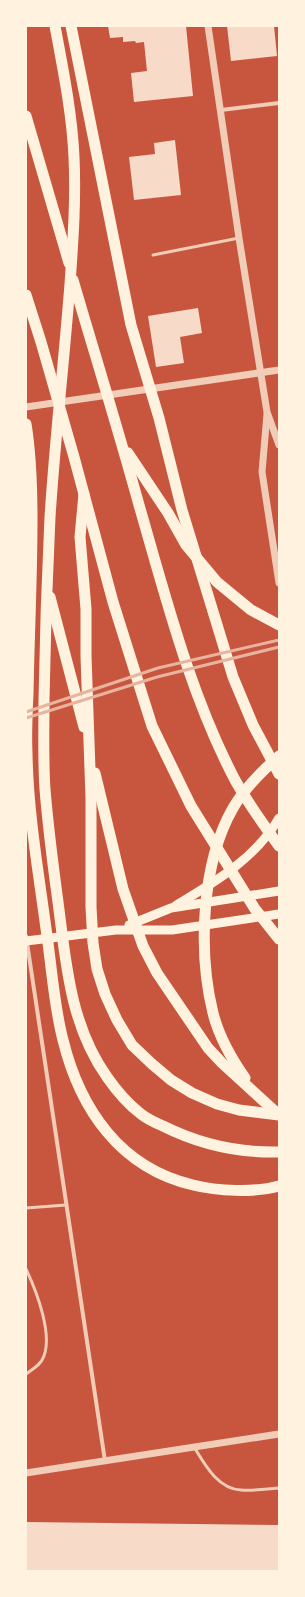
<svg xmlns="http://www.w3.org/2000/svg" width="305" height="1597" viewBox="0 0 305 1597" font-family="Helvetica,sans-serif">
  <rect width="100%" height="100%" fill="#c8553d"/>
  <g fill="#f7dbc8">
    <path d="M108,26H186L193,96L134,102L131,73L147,71L144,42L136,43L135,41L123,42V37L110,38Z"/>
    <path d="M227,26H274L277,56L231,61Z"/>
    <path d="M175,140L181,195L134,200L129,157L155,154L154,143Z"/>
    <path d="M198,308L202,333L180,337L184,363L156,367L148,316Z"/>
    <path d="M26,1522L279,1525V1571H26Z"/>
  </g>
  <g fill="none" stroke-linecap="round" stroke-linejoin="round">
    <g stroke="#f1ccb7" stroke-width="3">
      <path d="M153,255L239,238"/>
      <path d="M26,1208L66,1205"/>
      <path d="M26,1269C36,1290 55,1338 42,1360C39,1366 31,1370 26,1374"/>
      <path d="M194,1447C205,1465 218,1489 241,1490C254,1491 267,1489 279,1488"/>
    </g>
    <g stroke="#f1ccb7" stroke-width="4">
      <path d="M221,110L279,103"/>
      <path d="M26,936L105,1461"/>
    </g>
    <g stroke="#f1ccb7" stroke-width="7">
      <path d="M208,26L239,238L267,412L279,445"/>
      <path d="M26,407L279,370"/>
      <path d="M267,414L262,472L279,583"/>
      <path d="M26,1473L279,1434"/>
    </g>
    <g stroke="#fff3e0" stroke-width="9">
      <path d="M175,906C215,882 255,859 279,818"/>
      <path d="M129,925L171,908L279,891"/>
      <path d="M26,941L116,930H172L279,914"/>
    </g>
    <g stroke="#fff3e0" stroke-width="11">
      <path d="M55,26C63,69 72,113 74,157C76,200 73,241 70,284C64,362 55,439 50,517C47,578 45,639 44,700C44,730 43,760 45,789C48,827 53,865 58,902C66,963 70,1025 107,1077C116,1090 128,1104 141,1114C147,1119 156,1123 163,1126C199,1144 238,1153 279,1152"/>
      <path d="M71,26L131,325L159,418L182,510L233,677L253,725L279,774"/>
      <path d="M26,116L69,263"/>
      <path d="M73,280C95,355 118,429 139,505C166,598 190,694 235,780C248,803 263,824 279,846"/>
      <path d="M26,295L41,342L74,457L113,602L152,726L191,806L255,909L279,939"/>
      <path d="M26,424C31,455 32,487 32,520C32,578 29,636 28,694C27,714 26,734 27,753C28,814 39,875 47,936C52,970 54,1006 63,1040C80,1109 120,1168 193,1185C217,1191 254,1193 279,1186"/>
      <path d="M128,453L168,513L186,545L217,582L251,610L279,625"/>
      <path d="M84,494L80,537L86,609V656L91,798V907L93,943L97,969L105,994L117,1020L132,1045L152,1064L171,1080L192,1093L217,1104L239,1110L279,1115"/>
      <path d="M50,597L84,727"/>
      <path d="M95,773L123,889L143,946L157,973L208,1048L222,1063L279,1115"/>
      <path d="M245,1078C231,1058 219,1037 213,1013C198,952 201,864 233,808C244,789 262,771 279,756"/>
    </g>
    <g stroke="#e9b49f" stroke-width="3">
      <path d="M26,712L158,668L279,640"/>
      <path d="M26,718L157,677L279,647"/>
    </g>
  </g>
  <rect width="305" height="1597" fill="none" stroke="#fff3e0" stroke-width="54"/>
</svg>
